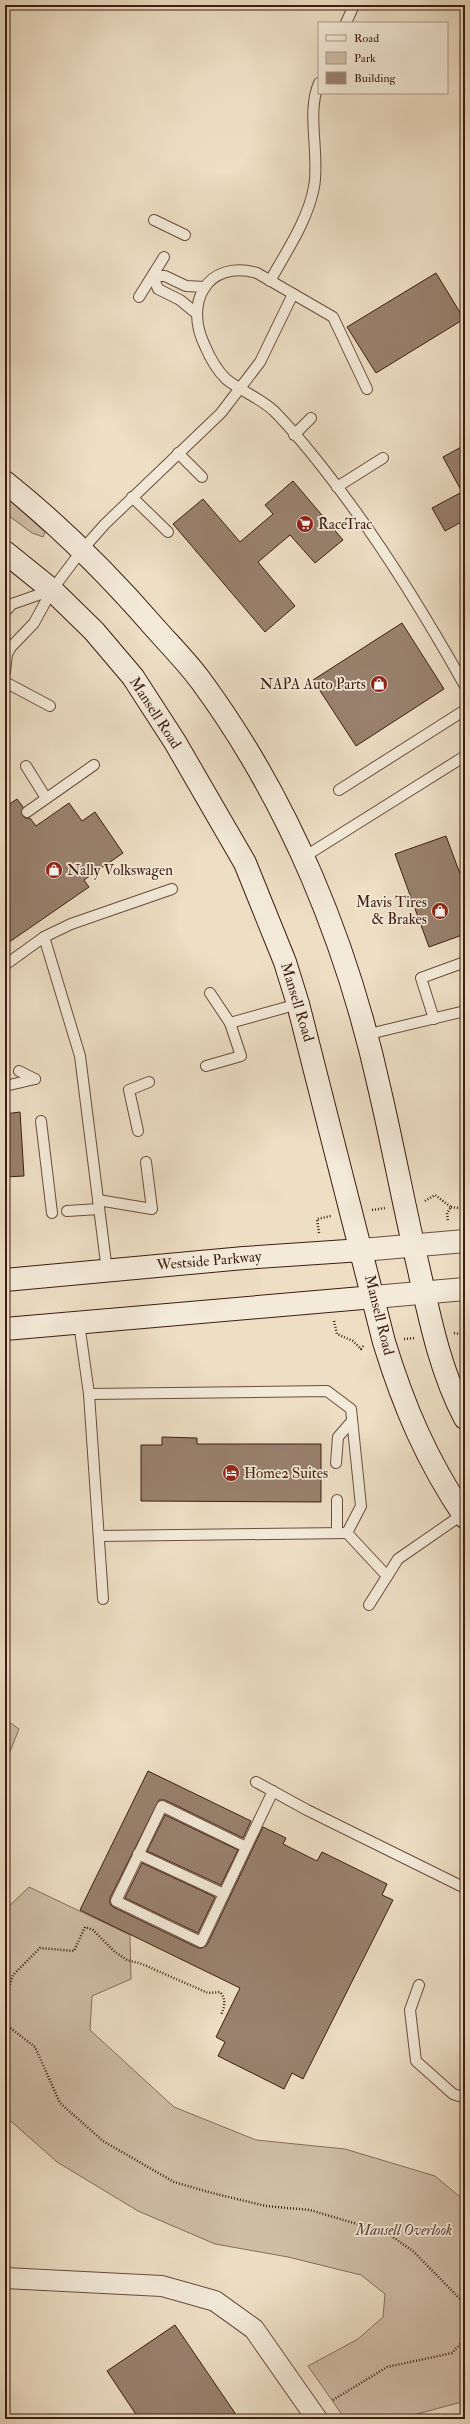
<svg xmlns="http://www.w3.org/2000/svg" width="470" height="2424" viewBox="0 0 470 2424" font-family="'IM FELL Double Pica',serif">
  <rect width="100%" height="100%" fill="#eddec4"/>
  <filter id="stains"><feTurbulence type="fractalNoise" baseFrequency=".005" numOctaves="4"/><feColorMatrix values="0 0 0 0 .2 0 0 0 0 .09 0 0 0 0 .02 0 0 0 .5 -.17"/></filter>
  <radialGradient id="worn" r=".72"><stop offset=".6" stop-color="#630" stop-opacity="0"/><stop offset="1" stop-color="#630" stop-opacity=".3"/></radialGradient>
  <g fill="#cfbda6" stroke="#866d5c">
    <path d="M5,496L45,532L43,537L32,533L5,513Z"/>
    <path d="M5,1719L19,1729L5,1764Z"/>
    <path d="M29,1887L130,1935L131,1979L92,1996L90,2030L174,2107L256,2140L345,2149L435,2176L465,2201V2401L399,2419H345L308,2366L358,2339L383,2317L385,2294L361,2275L288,2257L215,2244L138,2211L57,2162L5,2116V1910Z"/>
  </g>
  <g fill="#99816e" stroke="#3e1d11">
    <path d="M436,273L464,319L376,373L347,327Z"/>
    <path d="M465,445V520L445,531L432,508L462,492L443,457Z"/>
    <path d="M293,481L343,540L315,563L290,535L258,562L295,606L265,632L173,524L203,499L240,542L273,514L265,505Z"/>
    <path d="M402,623L444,689L356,746L313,680Z"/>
    <path d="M17,799L23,807L22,815L25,818H30L36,826L69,803L82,821L95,812L123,853L84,880L89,887L5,945V807Z"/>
    <path d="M446,836L465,887V934L429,947L395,854Z"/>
    <path d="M20,1112L24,1176L5,1177V1114Z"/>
    <path d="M162,1437L197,1438V1444H321V1502L141,1501V1445H162Z"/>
    <path d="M148,1771L251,1821L243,1838L165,1800H159L110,1898V1904L113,1907L198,1948H202L207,1945L263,1827L286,1838L283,1844L317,1861L322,1852L387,1884L382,1895L393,1900L303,2079L292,2073L284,2089L218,2056L225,2042L216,2037L240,1988L80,1910Z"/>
    <path d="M165,1815L238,1850L221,1885L147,1851Z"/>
    <path d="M142,1863L215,1897L198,1933L125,1898Z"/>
    <path d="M175,2325L239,2419H139L107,2371Z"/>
  </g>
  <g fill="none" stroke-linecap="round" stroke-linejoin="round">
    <g stroke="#6a4d3e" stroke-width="12">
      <g id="service">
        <path d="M346,23L354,5"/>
        <path d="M154,220L185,235"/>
        <path d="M153,276L158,289L180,300L196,313"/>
        <path d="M153,276H165L186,286L205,287"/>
        <path d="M270,281C286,252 308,220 314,187C320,154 306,113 319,83"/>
        <path d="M139,297L164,257"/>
        <path d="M367,389L333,317L257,273C206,259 184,304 205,346C210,358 217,370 226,379C241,391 260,398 274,411C291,428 308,449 323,468C377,536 423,611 465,686"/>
        <path d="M294,435L311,418"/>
        <path d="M178,453L202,477"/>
        <path d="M337,487L383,458"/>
        <path d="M132,497L168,532"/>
        <path d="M5,612L12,604L52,590"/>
        <path d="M5,672L7,654L11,647L34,623L52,590L82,550L105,524L221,413L260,362L293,294"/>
        <path d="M5,682L50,706"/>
        <path d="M26,766L46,798"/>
        <path d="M339,790L465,710"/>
        <path d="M27,812L94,765"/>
        <path d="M304,857L465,756"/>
        <path d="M44,937L80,1056L107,1271"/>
        <path d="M5,965L44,937L71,924L172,889"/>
        <path d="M434,1019L421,978L465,962"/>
        <path d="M230,1023L298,1004"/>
        <path d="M365,1035L465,1011"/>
        <path d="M206,1066L241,1056L230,1023L210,993"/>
        <path d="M19,1071L35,1079"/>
        <path d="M5,1086L35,1079"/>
        <path d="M41,1121L52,1213"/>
        <path d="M138,1131L129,1090L149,1082"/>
        <path d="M98,1200L152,1209L146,1162"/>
        <path d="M67,1211L99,1209"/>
        <path d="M79,1323L89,1394L327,1391L351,1409L361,1506L347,1533L387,1576"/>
        <path d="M89,1394L103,1599"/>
        <path d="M336,1463L338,1437L352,1421"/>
        <path d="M337,1500V1533"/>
        <path d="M99,1536L347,1533"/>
        <path d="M369,1605L398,1559L463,1514"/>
        <path d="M256,1782L307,1810L465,1888"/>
        <path d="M246,1847L162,1806L116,1901L201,1942L273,1791"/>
        <path d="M138,1854L224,1894"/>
        <path d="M419,1985L410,2010L416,2061L453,2094L465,2098"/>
      </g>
    </g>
    <g stroke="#6a4d3e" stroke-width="22">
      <path id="minor" d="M5,2278L162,2286L215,2301L254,2329L317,2419"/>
    </g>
    <g stroke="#6a4d3e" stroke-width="24">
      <g id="tertiary">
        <path d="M362,1250L465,1241"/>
        <path d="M374,1297L465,1289"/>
      </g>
    </g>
    <g stroke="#3e1d11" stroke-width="24">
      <g id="secondary">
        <path d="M5,482C60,526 109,575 155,628C170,645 187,662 201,681C290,802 348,945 380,1091C394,1151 405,1211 419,1270C430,1320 441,1373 465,1418"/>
        <path d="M5,552L52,590L94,631L133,677L175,742L245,863L285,962L298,1004L384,1342C404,1407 427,1461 465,1517"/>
        <path d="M5,1280L244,1258L362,1250"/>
        <path d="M5,1329L374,1297"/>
      </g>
    </g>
    <g stroke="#3e1d11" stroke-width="2.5" stroke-dasharray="1 2" stroke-linecap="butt">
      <path d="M425,1201L435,1195L451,1207L447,1213L448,1222"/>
      <path d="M451,1207L465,1209"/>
      <path d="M372,1210L385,1208"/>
      <path d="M319,1233L317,1219L331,1216"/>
      <path d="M334,1321L337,1334L353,1341L361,1349L364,1345"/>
      <path d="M454,1333L465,1335"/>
      <path d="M404,1339L415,1338"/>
      <path d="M5,1999L13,1975L40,1948L74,1951L85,1927L93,1930L115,1952L127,1960L142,1964L208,1993L220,1992C226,1999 225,2006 221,2015"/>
      <path d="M5,2002L9,2027L35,2047L60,2103L103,2141L174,2182L212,2193L266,2206L310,2210L387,2233L413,2251L465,2304"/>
      <path d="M333,2400L387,2367L452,2353L465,2339"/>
    </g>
    <use href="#service" stroke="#f3ead9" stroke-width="10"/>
    <use href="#minor" stroke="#f3ead9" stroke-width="20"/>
    <use href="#tertiary" stroke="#f3ead9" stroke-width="22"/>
    <use href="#secondary" stroke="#f3ead9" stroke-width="22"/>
  </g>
  <defs>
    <g id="supermarket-disc" transform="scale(0.9)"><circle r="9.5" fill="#8f2418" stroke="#f3ead9"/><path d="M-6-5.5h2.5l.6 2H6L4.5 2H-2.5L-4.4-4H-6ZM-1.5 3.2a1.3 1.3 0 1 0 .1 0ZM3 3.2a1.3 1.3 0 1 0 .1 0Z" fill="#fff"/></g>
    <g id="shop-disc" transform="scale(0.9)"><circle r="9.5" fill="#8f2418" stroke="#f3ead9"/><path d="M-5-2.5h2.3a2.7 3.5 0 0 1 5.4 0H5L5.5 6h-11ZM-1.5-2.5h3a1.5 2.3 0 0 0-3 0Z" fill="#fff"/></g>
    <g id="hotel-disc" transform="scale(0.9)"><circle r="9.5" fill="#8f2418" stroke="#f3ead9"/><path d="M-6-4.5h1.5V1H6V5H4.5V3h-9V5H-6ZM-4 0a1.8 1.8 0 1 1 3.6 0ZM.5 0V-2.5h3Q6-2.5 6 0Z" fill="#fff"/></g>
  </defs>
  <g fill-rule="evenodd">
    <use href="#supermarket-disc" x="305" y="524"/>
    <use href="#shop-disc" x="379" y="684"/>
    <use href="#shop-disc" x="54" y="870"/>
    <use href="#shop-disc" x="440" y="911"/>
    <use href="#hotel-disc" x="231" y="1473"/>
  </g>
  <g text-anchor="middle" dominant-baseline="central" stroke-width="3.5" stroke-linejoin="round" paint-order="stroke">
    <g font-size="15" fill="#3e1d11" stroke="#f3ead9" text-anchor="start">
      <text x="318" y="524">RaceTrac</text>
      <text x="366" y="684" text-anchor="end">NAPA Auto Parts</text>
      <text x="67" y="870">Nally Volkswagen</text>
      <text x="427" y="902" text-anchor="end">Mavis Tires<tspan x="427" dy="17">&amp; Brakes</tspan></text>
      <text x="244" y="1473">Home2 Suites</text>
    </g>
    <g font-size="15" fill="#3e1d11" stroke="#f3ead9">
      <text transform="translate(155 713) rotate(57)">Mansell Road</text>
      <text transform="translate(297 1002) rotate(73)">Mansell Road</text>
      <text transform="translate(209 1261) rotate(-5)">Westside Parkway</text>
      <text transform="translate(379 1315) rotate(76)">Mansell Road</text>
    </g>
    <g font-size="15" font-style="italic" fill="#624536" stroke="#f3ead9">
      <text x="404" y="2230">Mansell Overlook</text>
    </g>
  </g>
  <rect width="470" height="2424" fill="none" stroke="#eddec4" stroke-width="20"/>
  <rect x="6" y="6" width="458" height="2412" fill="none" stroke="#3e1d11" stroke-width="2"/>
  <rect x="10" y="10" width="450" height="2404" fill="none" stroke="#3e1d11"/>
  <rect x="318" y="22" width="130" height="72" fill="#f3ead9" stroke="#ab9889"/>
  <rect x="326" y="35" width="20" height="6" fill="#f3ead9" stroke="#ab9889"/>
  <text x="354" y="42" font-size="12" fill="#3e1d11">Road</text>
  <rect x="326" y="52" width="20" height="12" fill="#cfbda6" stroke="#ab9889"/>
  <text x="354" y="62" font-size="12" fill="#3e1d11">Park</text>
  <rect x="326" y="72" width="20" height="12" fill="#99816e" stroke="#ab9889"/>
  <text x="354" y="82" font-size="12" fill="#3e1d11">Building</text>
  <rect width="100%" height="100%" filter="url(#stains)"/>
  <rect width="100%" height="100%" fill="url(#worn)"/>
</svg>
